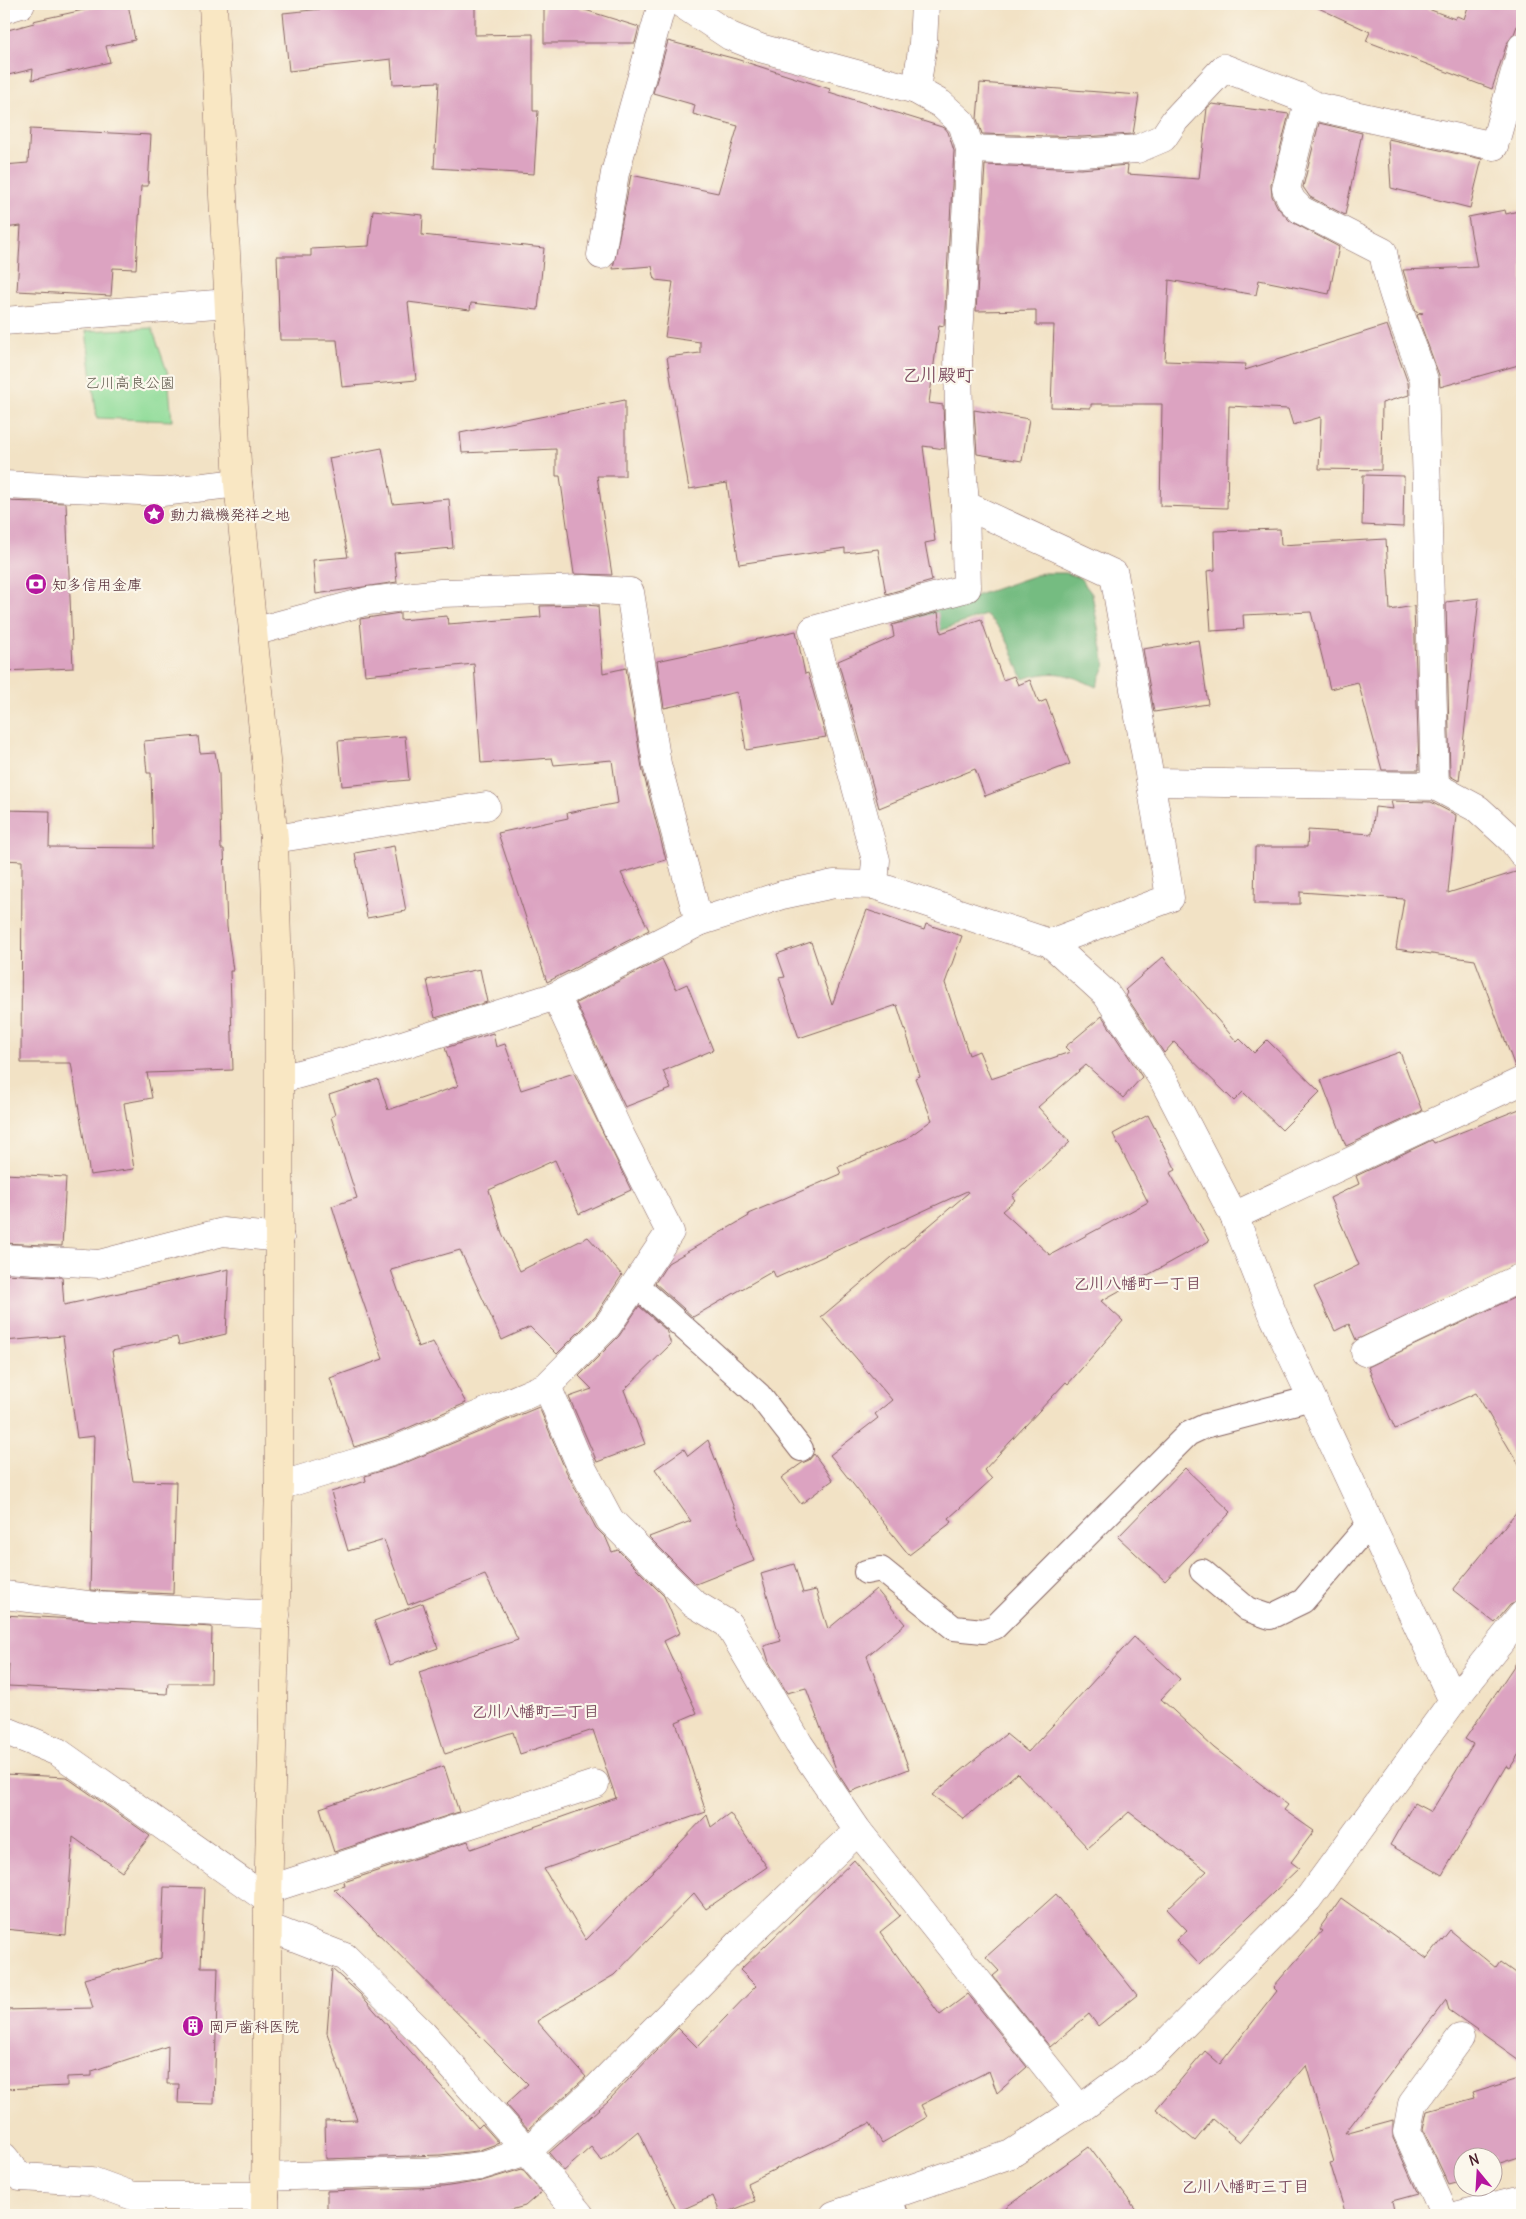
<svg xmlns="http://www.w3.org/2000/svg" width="1526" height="2219" viewBox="0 0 1526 2219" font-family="Delius,'Klee One',sans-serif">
  <rect width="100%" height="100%" fill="#fbf7ec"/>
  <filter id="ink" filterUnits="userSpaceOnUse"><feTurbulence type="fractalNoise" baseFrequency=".02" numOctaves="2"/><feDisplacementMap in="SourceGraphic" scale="10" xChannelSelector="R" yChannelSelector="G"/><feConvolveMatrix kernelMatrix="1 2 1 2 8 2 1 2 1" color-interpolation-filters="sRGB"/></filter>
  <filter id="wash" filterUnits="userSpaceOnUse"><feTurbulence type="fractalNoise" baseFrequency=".0096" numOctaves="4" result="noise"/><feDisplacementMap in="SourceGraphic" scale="20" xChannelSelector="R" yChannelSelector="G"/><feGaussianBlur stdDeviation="1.12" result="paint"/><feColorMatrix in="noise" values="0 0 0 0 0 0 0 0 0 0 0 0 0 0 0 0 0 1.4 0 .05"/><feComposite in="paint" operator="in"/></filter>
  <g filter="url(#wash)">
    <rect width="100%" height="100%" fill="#f2e2c5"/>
    <path fill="#90dc99" stroke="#6d7e62" d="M152,328L168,374L172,421L97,418L86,331Z"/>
    <path fill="#74bc81" stroke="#5f6e56" d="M1042,573H1066L1080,578L1092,594L1105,666L1096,687C1067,673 1054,669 1023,679C1013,656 1007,629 985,615L911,641L903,621Z"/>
    <g id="blocks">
      <g fill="#dca3c1">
        <path d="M111,4H128L135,40L106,46L110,62L32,80L33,69L4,76V31L34,23L33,21Z"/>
        <path d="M371,4H475V35L533,34V111H538L534,174L434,168L439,82L393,84L391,59L289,71L283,13Z"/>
        <path d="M544,4H566L639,27L635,43H544Z"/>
        <path d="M1310,4H1415L1455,19L1457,16L1464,19L1469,4H1522V13L1514,34L1507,43L1492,89L1366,41L1370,32Z"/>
        <path d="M668,41L736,59L830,89L829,92L945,128L948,132L954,151L944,326L939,325L929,403L943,405L945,449L923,446L935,541L925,543L932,581L886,594L878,549L845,553V548L739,564L727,483L689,489L667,357L700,353V342L665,337L673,282L655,280L652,266L613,269L614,263L631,175L718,193L738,126L693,114L695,105L653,93Z"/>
        <path d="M980,83L1139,95L1133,134L1082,137L982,134L977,119Z"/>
        <path d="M1212,104L1289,114L1271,185L1272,196L1278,208L1290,221L1339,247L1329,294L1259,280L1256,295L1169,280L1165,361L1246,364L1245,370L1387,325L1408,383L1409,395L1382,403L1381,470L1319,469L1321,417L1293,425L1288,409L1229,406L1227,508L1160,506L1162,404H1091V408L1051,407L1054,325H1036V310L976,311L985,165L1081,169L1128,165L1127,174L1199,179L1207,108Z"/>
        <path d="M1319,123L1362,133L1345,215L1310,197L1303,187Z"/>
        <path d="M30,129L151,135L148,186H141L136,269L113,268L111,296L17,291L21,226L4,228V165L28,163Z"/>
        <path d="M1388,139L1482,159L1470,208L1391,188Z"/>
        <path d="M373,210L423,215L422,235L544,248L538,310L471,303L470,310L408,302L416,380L342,387L337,340H280L277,256H311V249L369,246Z"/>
        <path d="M1505,210L1506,214L1522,210V364L1440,387L1439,375L1417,315L1423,313L1416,312L1403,270L1477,267L1468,217Z"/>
        <path d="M625,400V476H597L612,575L574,574L560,476H556V449L462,453L460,433Z"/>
        <path d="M974,410L1029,419L1022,461L977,454Z"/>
        <path d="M382,448L393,504L449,499L453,548L394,553L397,582L316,594L313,560L348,557L329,458Z"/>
        <path d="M1363,475L1404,476L1403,527L1362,525Z"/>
        <path d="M4,501L66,503L73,668L4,671Z"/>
        <path d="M1280,529L1281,545L1386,539L1390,610L1414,606L1419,770H1382L1358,682L1330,689L1311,612L1243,615L1244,629L1211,631L1207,571L1215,570L1214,531Z"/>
        <path d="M1479,598L1459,781L1450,776L1446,602Z"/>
        <path d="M585,605L598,606L603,673L626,668L642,768L666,860L621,873L649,930L547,982L498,833L568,818L567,813L618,803L612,760L554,765L552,758L481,763L474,664L365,675L360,619L400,613V620L447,616L448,624L541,617L540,606Z"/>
        <path d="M938,612L941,633L981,619L1003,680L1014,676L1018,685L1030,680L1039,703L1046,700L1070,764L985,796L975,769L879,808L838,661L894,637L892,625Z"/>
        <path d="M796,631L805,674L808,673L826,737L746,750L737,692L664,708L657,661Z"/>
        <path d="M1199,640L1208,704L1154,712L1143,649Z"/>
        <path d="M198,736L200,753L215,752L219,774L221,849H224L227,927L233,971H230L233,1070L147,1073L152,1098L124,1103L134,1169L90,1175L71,1063H21L22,861L4,860V810L50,811L49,847L153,848L151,773H147L144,741Z"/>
        <path d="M405,736L409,780L342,786L338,741Z"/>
        <path d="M1391,801L1431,802L1456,815L1448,893L1522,870V1066L1515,1067L1475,960L1396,949L1404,899L1300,892V904H1254L1255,847H1307L1308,830L1372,834L1375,807L1393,809Z"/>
        <path d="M394,846L406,911L367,918L355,853Z"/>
        <path d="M867,910L924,930L926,924L962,936L945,983L969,1055L979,1051L991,1079L1070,1052L1065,1047L1102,1016L1142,1077L1123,1098L1086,1065L1038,1107L1070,1142L1012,1196L1015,1200L1002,1211L1050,1255L1148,1202L1113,1134L1148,1115L1176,1170L1170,1173L1209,1241L1101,1301L1123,1321L1068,1384L1066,1382L984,1470L992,1479L949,1518L952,1522L909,1555L830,1455L878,1418L875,1414L892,1400L821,1317L968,1193L967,1191L776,1278L773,1271L693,1317L655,1283L668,1263L749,1216L748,1214L841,1174L838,1167L906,1139L932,1120L915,1078L920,1076L897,1005L799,1038L779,978L785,977L777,954L811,942L832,1005Z"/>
        <path d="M1163,957L1237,1042L1240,1039L1254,1053L1267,1040L1320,1092L1282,1130L1243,1092L1234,1101L1174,1042L1164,1053L1126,996L1128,993L1125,990Z"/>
        <path d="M662,959L676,989L687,984L713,1050L663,1071L671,1089L625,1107L576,1003Z"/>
        <path d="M480,969L487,1002L435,1018L427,980Z"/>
        <path d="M493,1033L496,1047L505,1044L521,1090L574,1073L631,1190L579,1214L555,1160L489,1190L502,1233L520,1271L588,1237L622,1275L596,1315L557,1354L530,1327L502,1340L460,1250L391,1270L418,1347L433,1342L466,1403L389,1436L354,1447L330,1378L383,1359L352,1270L332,1206L357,1198L331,1117L335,1115L329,1095L378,1079L388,1110L458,1086L445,1048Z"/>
        <path d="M1400,1052L1422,1111L1346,1146L1321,1080Z"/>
        <path d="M1522,1108V1262L1356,1340L1349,1324L1335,1331L1314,1287L1359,1265L1330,1198L1359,1184L1356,1176L1432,1140L1434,1143Z"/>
        <path d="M4,1174L66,1177L62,1246L4,1243Z"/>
        <path d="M229,1269L226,1334L179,1345L177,1337L112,1351L133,1481L176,1482L173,1594L90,1590L94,1436L77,1438L63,1336L4,1341V1274L62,1277L64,1305Z"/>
        <path d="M1522,1294V1470L1476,1393L1395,1429L1368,1367Z"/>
        <path d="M639,1306L666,1330L671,1344L624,1390L645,1444L597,1462L569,1397L592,1389L579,1376L619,1336Z"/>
        <path d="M539,1407L565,1469L596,1528L606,1538L612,1552L618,1550L664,1596L680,1633L664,1641L697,1713L676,1722L706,1812L544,1869L586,1940L707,1815L711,1827L730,1813L767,1867L706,1909L694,1893L614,1975L537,2021L586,2077L528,2129L506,2104L528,2084L334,1889L345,1886L344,1882L468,1841L471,1849L616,1798L593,1730L520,1754L513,1732L445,1754L419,1672L518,1640L485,1575L408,1605L384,1540L348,1551L331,1492L366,1481L365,1476L400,1465Z"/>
        <path d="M708,1440L754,1561L696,1584L649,1537L691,1521L655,1469L684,1449L688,1456Z"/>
        <path d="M814,1454L833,1480L801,1504L781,1478L802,1463L809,1460Z"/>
        <path d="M1185,1468L1231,1512L1165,1581L1118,1537Z"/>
        <path d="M1522,1505V1600L1510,1605L1495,1623L1453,1590Z"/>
        <path d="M794,1564L803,1593L816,1590L828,1629L876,1589L905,1624L867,1656L909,1769L850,1792L837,1772L806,1688L787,1693L769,1662L764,1646L781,1641L761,1574Z"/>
        <path d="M423,1603L438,1648L390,1665L374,1621Z"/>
        <path d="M4,1615L212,1627L211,1683H168L167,1694L8,1686L9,1664H4Z"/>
        <path d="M1134,1637L1180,1679L1161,1699L1214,1748L1288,1805L1284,1810L1314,1831L1291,1862L1299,1868L1199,1964L1176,1940L1187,1930L1167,1909L1207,1871L1129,1812L1088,1848L1017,1773L964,1819L932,1795L1006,1734L1028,1752Z"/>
        <path d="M1522,1654V1749L1510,1768L1506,1766L1442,1875L1390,1845L1414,1803L1431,1812L1473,1744L1465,1739Z"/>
        <path d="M444,1766L459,1812L334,1852L320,1808Z"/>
        <path d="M4,1774L66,1777L150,1836L122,1872L73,1837L66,1935L4,1929Z"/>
        <path d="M854,1860L900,1916L880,1932L940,2015L968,1994L1027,2067L997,2093L989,2071L921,2105L927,2117L882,2143L870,2123L747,2183L755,2201L721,2215L713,2196L677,2212L638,2131L602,2161L591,2147L564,2171L549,2153L608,2101L678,2028L697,2047L756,1986L740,1970Z"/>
        <path d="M164,1887L204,1888L201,1967H218L214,2104L178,2103L179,2084H167L168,2046L92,2071V2076L67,2077V2086L4,2089V2010L93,2008L84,1979L161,1958Z"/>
        <path d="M1056,1894L1137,1995L1098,2026L1089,2014L1050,2047L993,1976L999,1971L986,1957Z"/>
        <path d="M1341,1898L1427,1959L1450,1930L1496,1968L1500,1962L1522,1978V2062L1449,2010L1446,2000L1345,2133L1393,2120V2138L1418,2194L1392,2201L1395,2215H1346L1330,2163L1334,2162L1306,2065L1240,2142L1213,2119L1195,2141L1156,2109L1205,2051L1220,2064L1277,1991L1273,1987L1322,1931L1319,1929Z"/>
        <path d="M332,1969L360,1994L478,2128L482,2124L499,2143L477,2151L440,2155L326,2159L325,2121L357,2120L327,2033Z"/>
        <path d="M1522,2077V2156L1494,2165V2156H1464V2181L1449,2185L1423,2130L1427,2111L1475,2098L1473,2092Z"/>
        <path d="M1089,2147L1140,2215H995Z"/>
        <path d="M522,2169L541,2192L525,2206L493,2215H327V2191L443,2187L482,2181Z"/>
      </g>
    </g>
  </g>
  <g filter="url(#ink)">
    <use href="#blocks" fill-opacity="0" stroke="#856361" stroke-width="1"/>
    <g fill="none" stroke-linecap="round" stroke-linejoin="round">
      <g stroke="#856361" stroke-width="26">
        <g id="lane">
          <path d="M635,1284L759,1395L801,1449"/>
          <path d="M1202,1571L1247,1609L1270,1617L1303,1601L1370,1523"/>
          <path d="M866,1572L881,1569L954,1628L983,1631L995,1627L1188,1434L1205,1426L1312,1398"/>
          <path d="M890,2197L896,2215"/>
        </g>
      </g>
      <g stroke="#856361" stroke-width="29">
        <g id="street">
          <path d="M682,4L730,36L760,48L916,90L941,104L962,123L970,149L958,353L959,422L965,505L1114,574C1132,682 1153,790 1170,898L1050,943"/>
          <path d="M4,9L21,4"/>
          <path d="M916,90L923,43L925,4"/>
          <path d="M1308,102L1286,189L1292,201L1301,210L1383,252C1391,298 1410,336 1424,380L1435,786"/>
          <path d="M970,149L1082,153L1137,149L1163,138L1175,120L1224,68L1297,96L1318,107L1494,146L1522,47"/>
          <path d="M601,255L615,173L662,4"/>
          <path d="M4,321L228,303"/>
          <path d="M4,485L162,492L238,483"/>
          <path d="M253,632L368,601L441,593L585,589L630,592L657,764L699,922"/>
          <path d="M1152,782L1435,786L1478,809L1513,841L1522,853"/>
          <path d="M274,839L486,806"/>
          <path d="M874,885L876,860L813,630L967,588L965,505"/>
          <path d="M281,1079L383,1051L556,996L699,922L782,895L834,884L874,885L1050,943L1106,994L1164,1081L1234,1216L1274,1317L1453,1701"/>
          <path d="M1234,1216L1522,1081"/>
          <path d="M4,1258L99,1264L223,1232L280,1238"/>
          <path d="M1365,1352L1522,1277"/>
          <path d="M547,1386L579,1462L610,1520L693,1603L728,1624L799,1744L858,1831L1080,2109"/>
          <path d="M279,1486L394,1451L547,1386L608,1325L670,1232L620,1134L556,996"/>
          <path d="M4,1595L96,1606L276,1615"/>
          <path d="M4,1730L58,1752L268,1900"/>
          <path d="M270,1889L595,1784"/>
          <path d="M268,1927L345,1957L423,2034L527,2151L580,2215"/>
          <path d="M4,2157L20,2177L92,2181L133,2196H265"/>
          <path d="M265,2177L441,2171L480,2166L527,2151L597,2088L743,1940L858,1831"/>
          <path d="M834,2215L1011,2154L1080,2109L1156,2053L1308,1899L1453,1701L1522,1615"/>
          <path d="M1445,2215L1407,2132L1412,2104L1460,2038"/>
          <path d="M1459,2215L1522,2199"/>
        </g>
      </g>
      <g stroke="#856361" stroke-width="29">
        <path id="secondary" d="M213,4L238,483L274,839L279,1008V1486L268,1900L265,2215"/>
      </g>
      <use href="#lane" stroke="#fff" stroke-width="24"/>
      <use href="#street" stroke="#fff" stroke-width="28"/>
      <use href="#secondary" stroke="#f9e7c3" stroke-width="28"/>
    </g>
  </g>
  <defs>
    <g id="sight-disc" transform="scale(1.125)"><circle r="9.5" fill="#b5179e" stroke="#fbf7ec"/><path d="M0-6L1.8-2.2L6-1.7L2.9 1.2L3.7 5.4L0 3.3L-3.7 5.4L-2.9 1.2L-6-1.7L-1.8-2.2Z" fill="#fff"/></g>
    <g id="bank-disc" transform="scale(1.125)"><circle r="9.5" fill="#b5179e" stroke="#fbf7ec"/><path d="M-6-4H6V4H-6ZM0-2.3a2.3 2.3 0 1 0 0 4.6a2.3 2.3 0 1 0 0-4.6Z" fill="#fff"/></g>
    <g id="building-disc" transform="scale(1.125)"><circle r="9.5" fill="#b5179e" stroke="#fbf7ec"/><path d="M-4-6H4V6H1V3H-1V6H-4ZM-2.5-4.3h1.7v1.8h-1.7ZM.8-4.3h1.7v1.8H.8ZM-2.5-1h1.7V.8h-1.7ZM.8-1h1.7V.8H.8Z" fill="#fff"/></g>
  </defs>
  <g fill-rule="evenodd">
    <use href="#sight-disc" x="154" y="514"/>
    <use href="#bank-disc" x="36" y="584"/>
    <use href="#building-disc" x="193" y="2026"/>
  </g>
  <g text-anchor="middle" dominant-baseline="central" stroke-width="4.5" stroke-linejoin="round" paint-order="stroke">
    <g font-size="15" fill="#5f584c" stroke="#fbf7ec">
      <text x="130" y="382">乙川高良公園</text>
    </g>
    <g font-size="15" fill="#4a1f2b" stroke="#fbf7ec" text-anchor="start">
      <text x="170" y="514">動力織機発祥之地</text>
      <text x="52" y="584">知多信用金庫</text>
      <text x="209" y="2026">岡戸歯科医院</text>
    </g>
    <g font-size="16" font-weight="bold" fill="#7d4d60" stroke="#fbf7ec">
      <text x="1137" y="1283">乙川八幡町一丁目</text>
      <text x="535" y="1711">乙川八幡町二丁目</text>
      <text x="1245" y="2186">乙川八幡町三丁目</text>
    </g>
    <g font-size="18" font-weight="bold" fill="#7d4d60" stroke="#fbf7ec">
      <text x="938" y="374">乙川殿町</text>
    </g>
  </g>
  <rect width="1526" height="2219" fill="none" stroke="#fbf7ec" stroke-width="20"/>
  <g transform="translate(1478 2172) rotate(342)"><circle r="24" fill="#fbf7ec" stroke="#b4a19f"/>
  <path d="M0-4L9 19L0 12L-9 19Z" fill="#b5179e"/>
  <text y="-8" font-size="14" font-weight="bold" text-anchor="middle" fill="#4a1f2b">N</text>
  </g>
</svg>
